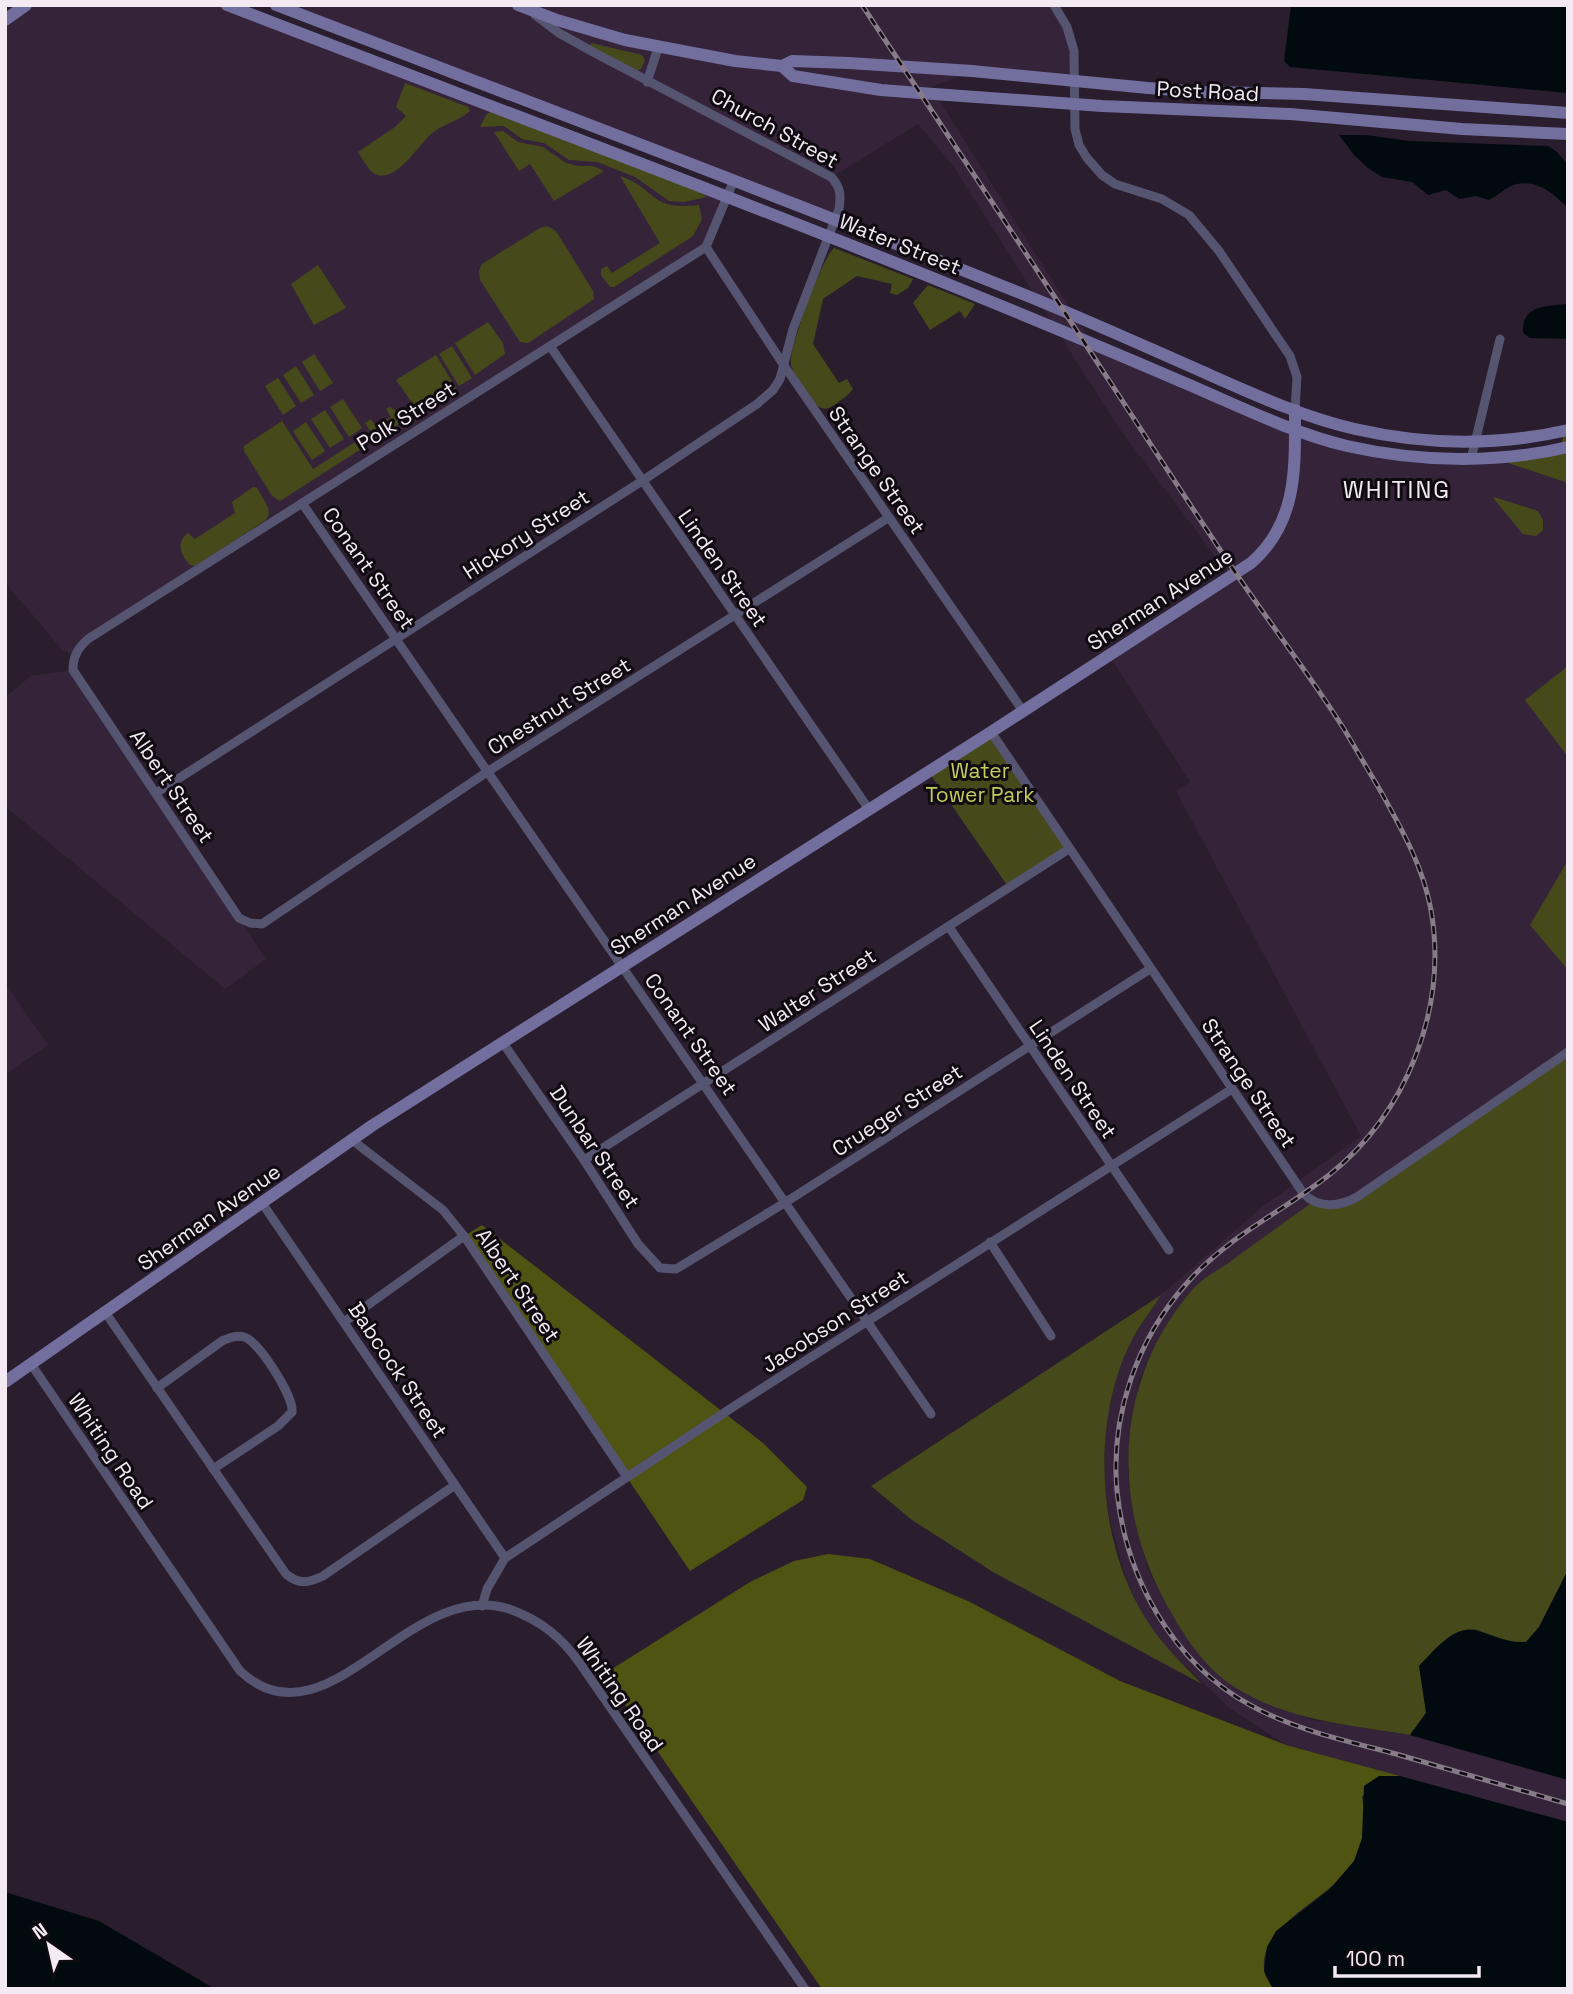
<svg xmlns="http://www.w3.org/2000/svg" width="1573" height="1994" viewBox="0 0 1573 1994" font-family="'Space Grotesk',sans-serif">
  <rect width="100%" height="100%" fill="#2a1d2d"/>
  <g fill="#352439">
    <path d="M26,5H227L728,197L706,247L88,639L75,656L62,650L5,582V20Z"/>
    <path d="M276,5H1054L1067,27L1074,82L972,71L931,87L1091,342L1347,446L1490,457L1568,483V666L1526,700L1568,757V860L1530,925L1568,970V1052L1167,1326L1138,1382L1128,1475L1133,1507L1147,1567L1161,1595L1184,1634L1209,1665L1307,1719L1410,1735L1568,1780V1822L1286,1745L1228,1707L1164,1645L1144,1618L1127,1583L1109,1516L1105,1484V1444L1107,1414L1118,1373L1132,1339L1161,1295L1262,1207L1361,1136L1176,791L1190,782L1109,655L1230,576L1118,427L954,167L918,124L832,177L837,183L835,219Z"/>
    <path d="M73,670L266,959L225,989L5,806V697L31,676Z"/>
    <path d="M5,983L48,1045L5,1075Z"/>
  </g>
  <g fill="#464a1a">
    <path d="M591,43L642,55L645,60L641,69L637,71L590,46Z"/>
    <path d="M405,83L468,107L470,111C459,121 443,124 431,134C419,144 396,184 375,174C368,170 362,158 358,152L395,127L406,116L396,107Z"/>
    <path d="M490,112L697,191L707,197L684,202L669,201L635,177L605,165L597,162L569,160L544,143L522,139L504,126L480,127L486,115Z"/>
    <path d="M503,131L518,142L543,147L566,163L578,166H593L604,171L554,201L530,164L519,171L494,132Z"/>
    <path d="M620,176C658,189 648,211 699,205L702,219L693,236L614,287H610L601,275V269L607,266L612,273L660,243Z"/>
    <path d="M547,226L556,231L593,291L594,299L528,343L520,342L480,280L479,271L482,264L540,228Z"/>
    <path d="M834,248L913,279L908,288L897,295L890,293L892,284L857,276L823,299L813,344L839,383L847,379L853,389C849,395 843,398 837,403C832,406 828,410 822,408C813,407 793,373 791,365C788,350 822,258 834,248Z"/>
    <path d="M318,265L346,308L314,325L291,284Z"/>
    <path d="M928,285L975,304L965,319L960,311L930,330L913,303Z"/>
    <path d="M488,322L503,343L505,354L475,375L455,343Z"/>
    <path d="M452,346L472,378L459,386L439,354Z"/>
    <path d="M314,354L333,383L320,391L302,362Z"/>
    <path d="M436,355L456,388L428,406L416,408L396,380Z"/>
    <path d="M296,366L314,395L301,403L283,375Z"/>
    <path d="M278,378L296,406L283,415L265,386Z"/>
    <path d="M343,399L362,428L349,437L330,407Z"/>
    <path d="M390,407L400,414L401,421L397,426L280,501L272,496L244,451V446L282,421L313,469L371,432L365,423L371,419L376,426L391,417L386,409Z"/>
    <path d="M325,410L344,439L330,448L311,419Z"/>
    <path d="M1568,416V483L1490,457L1560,449Z"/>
    <path d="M306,422L325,451L312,460L293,431Z"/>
    <path d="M253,487L257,488L268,507L269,514L266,520L195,566L190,565C181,555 175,543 188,533L195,539L235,513L232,502Z"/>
    <path d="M1494,497L1538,511L1543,520V530L1536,536L1523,534L1493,498Z"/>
    <path d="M1568,666V757L1525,700Z"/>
    <path d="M991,732L1069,849L1009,888L928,771Z"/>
    <path d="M1568,860V970L1530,925Z"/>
    <path d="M1568,1052V1570L1539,1627L1526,1642L1509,1643L1475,1629L1426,1713L1410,1735C1349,1725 1287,1721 1233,1686C1207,1669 1187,1641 1172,1614C1110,1510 1112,1382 1193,1289C1202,1279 1216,1271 1227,1264C1256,1243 1284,1222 1313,1202L1340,1204Z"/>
    <path d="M1161,1295C1152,1310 1140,1324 1132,1340C1090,1421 1097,1543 1146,1619C1161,1644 1182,1663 1202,1684L993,1572L912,1520L871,1486Z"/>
  </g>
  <g fill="#505412">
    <path d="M482,1225L763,1443L807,1487L803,1500L690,1571L464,1236Z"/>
    <path d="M828,1554L870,1559L970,1602L1120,1681L1286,1745L1400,1776H1379L1362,1797C1366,1818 1365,1842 1354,1861C1332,1900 1260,1921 1264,1969C1264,1976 1270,1983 1273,1989H822L604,1674L750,1582L794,1561Z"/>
  </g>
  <g fill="#010b0f">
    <path d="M1291,5H1568V93L1290,67L1284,61Z"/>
    <path d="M1339,135H1366L1409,141L1548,146L1557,152L1568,165V208C1553,193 1536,178 1513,185C1504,189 1497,196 1489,200L1476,196L1459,199L1446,190L1428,195L1412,182L1382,177L1368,168L1354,155Z"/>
    <path d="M1568,304V339L1530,338L1523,333C1521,305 1547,306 1568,304Z"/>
    <path d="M1568,1570V1780L1410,1735L1426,1713L1419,1666C1434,1651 1455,1623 1478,1631C1497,1636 1506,1643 1526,1642L1539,1627Z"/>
    <path d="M1379,1776H1400L1568,1822V1989H1273L1264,1971L1267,1947L1276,1931L1329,1890L1354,1861L1362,1838L1364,1786Z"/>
    <path d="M5,1892L99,1921L215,1989H5Z"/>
  </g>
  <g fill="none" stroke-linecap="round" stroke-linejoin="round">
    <g stroke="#555471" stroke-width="9">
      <path d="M1054,5L1067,27L1074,51L1075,129L1079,145L1087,158L1102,175L1115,184L1162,199L1189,215L1219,251L1290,356L1297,377L1295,410"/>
      <path d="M647,82L658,48"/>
      <path d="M734,180L706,247L88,639C78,648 73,656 73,670L239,918L250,923L262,924L487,772L888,518"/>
      <path d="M706,247L785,367L1023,711"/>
      <path d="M550,346L868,808"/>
      <path d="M1471,459L1500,339"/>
      <path d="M302,503L931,1414"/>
      <path d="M991,732L1303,1193C1318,1209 1339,1207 1357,1197L1568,1052"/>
      <path d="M156,793L642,481L757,404L773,390L780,379L793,329L839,209C841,196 841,187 831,177L595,53L559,33L535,15"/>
      <path d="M949,927L1169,1250"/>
      <path d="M503,1043L584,1160L638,1244L660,1268L676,1269L786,1202L1150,969"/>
      <path d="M352,1140L443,1210L464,1236L627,1477"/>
      <path d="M584,1160L1069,849"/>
      <path d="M262,1203L505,1558"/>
      <path d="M990,1242L1051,1336"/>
      <path d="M105,1312L286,1574C299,1585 308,1583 323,1576L455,1485"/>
      <path d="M344,1322L464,1236"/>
      <path d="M31,1364L240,1671C328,1753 410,1573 512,1610C541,1621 561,1637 579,1662L805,1989"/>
      <path d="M157,1388L222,1341C229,1338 236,1335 244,1337C259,1341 294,1397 292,1412L278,1426L213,1469"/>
      <path d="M482,1606L487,1589L505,1558L736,1405L1232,1089"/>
    </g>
    <g stroke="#726e9e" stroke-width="12">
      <path d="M227,5C470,99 714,189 955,287C1031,318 1106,349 1180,381C1235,404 1289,432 1347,446C1418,462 1497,464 1568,447"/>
      <path d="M276,5C521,99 766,191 1010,289C1074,314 1137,343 1201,371C1251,393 1302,417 1355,429C1425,445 1498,446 1568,430"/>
      <path d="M518,5L557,20L625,40L735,61L782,66L792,61L849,63L972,71L1148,88L1204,92L1304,94L1568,113"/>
      <path d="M5,20L26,5"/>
      <path d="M782,66L793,76L881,90L920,93L1102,106L1290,114L1462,129L1568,134"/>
      <path d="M5,1382L373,1125L991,732L1251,563C1298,522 1295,468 1295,410"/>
    </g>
    <g stroke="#877b89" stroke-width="5">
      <path id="rail" d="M862,5C925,101 989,197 1052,293C1113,386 1173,480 1235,572C1271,625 1310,675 1344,729C1356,749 1368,770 1380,790C1401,828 1423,866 1431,910C1448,1008 1407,1113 1329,1175C1282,1212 1227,1237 1187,1283C1137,1339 1110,1416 1117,1491C1126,1578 1172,1662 1250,1705C1295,1730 1347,1741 1396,1754C1453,1771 1511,1787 1568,1804"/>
    </g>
    <use href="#rail" stroke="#100a11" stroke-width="2.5" stroke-dasharray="8" stroke-linecap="butt"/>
  </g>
  <g text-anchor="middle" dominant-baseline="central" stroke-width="6" stroke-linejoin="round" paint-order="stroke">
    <g font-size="21" fill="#f3eaf4" stroke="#100a11">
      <text transform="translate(1208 91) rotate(3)">Post Road</text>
      <text transform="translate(775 128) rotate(29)">Church Street</text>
      <text transform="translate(900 244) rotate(22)">Water Street</text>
      <text transform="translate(406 416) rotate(-32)">Polk Street</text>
      <text transform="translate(877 470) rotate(55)">Strange Street</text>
      <text transform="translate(526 534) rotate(-33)">Hickory Street</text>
      <text transform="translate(369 568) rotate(55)">Conant Street</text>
      <text transform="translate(723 568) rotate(55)">Linden Street</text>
      <text transform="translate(1160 599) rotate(-33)">Sherman Avenue</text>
      <text transform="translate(559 706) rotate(-32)">Chestnut Street</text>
      <text transform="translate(172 786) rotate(56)">Albert Street</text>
      <text transform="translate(683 904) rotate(-33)">Sherman Avenue</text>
      <text transform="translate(817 990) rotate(-33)">Walter Street</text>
      <text transform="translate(691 1034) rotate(55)">Conant Street</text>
      <text transform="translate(1073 1079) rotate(56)">Linden Street</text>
      <text transform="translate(1249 1083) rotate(56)">Strange Street</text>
      <text transform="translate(897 1110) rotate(-33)">Crueger Street</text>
      <text transform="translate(595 1147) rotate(56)">Dunbar Street</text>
      <text transform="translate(209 1217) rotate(-35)">Sherman Avenue</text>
      <text transform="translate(518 1285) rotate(56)">Albert Street</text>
      <text transform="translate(835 1321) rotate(-33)">Jacobson Street</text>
      <text transform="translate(398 1370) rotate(56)">Babcock Street</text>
      <text transform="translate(111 1451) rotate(56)">Whiting Road</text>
      <text transform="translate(620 1694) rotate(55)">Whiting Road</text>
    </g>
    <g font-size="21" fill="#c3cc5c" stroke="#100a11">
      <text x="980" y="770">Water<tspan x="980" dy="24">Tower Park</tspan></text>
    </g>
    <g font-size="24" letter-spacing="2" fill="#f3eaf4" stroke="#100a11">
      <text x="1397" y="489">WHITING</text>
    </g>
  </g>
  <rect width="1573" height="1994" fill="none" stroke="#f3eaf4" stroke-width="14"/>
  <g transform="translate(49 1945) rotate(326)" stroke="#100a11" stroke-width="5" paint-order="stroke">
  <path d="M0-5L12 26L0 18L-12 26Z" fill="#f3eaf4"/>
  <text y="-10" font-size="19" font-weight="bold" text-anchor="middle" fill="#f3eaf4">N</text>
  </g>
  <path d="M1335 1966v10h144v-10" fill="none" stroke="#f3eaf4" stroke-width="3.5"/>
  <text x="1346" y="1966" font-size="21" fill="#f3eaf4" stroke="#100a11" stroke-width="5" paint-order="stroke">100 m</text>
</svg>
